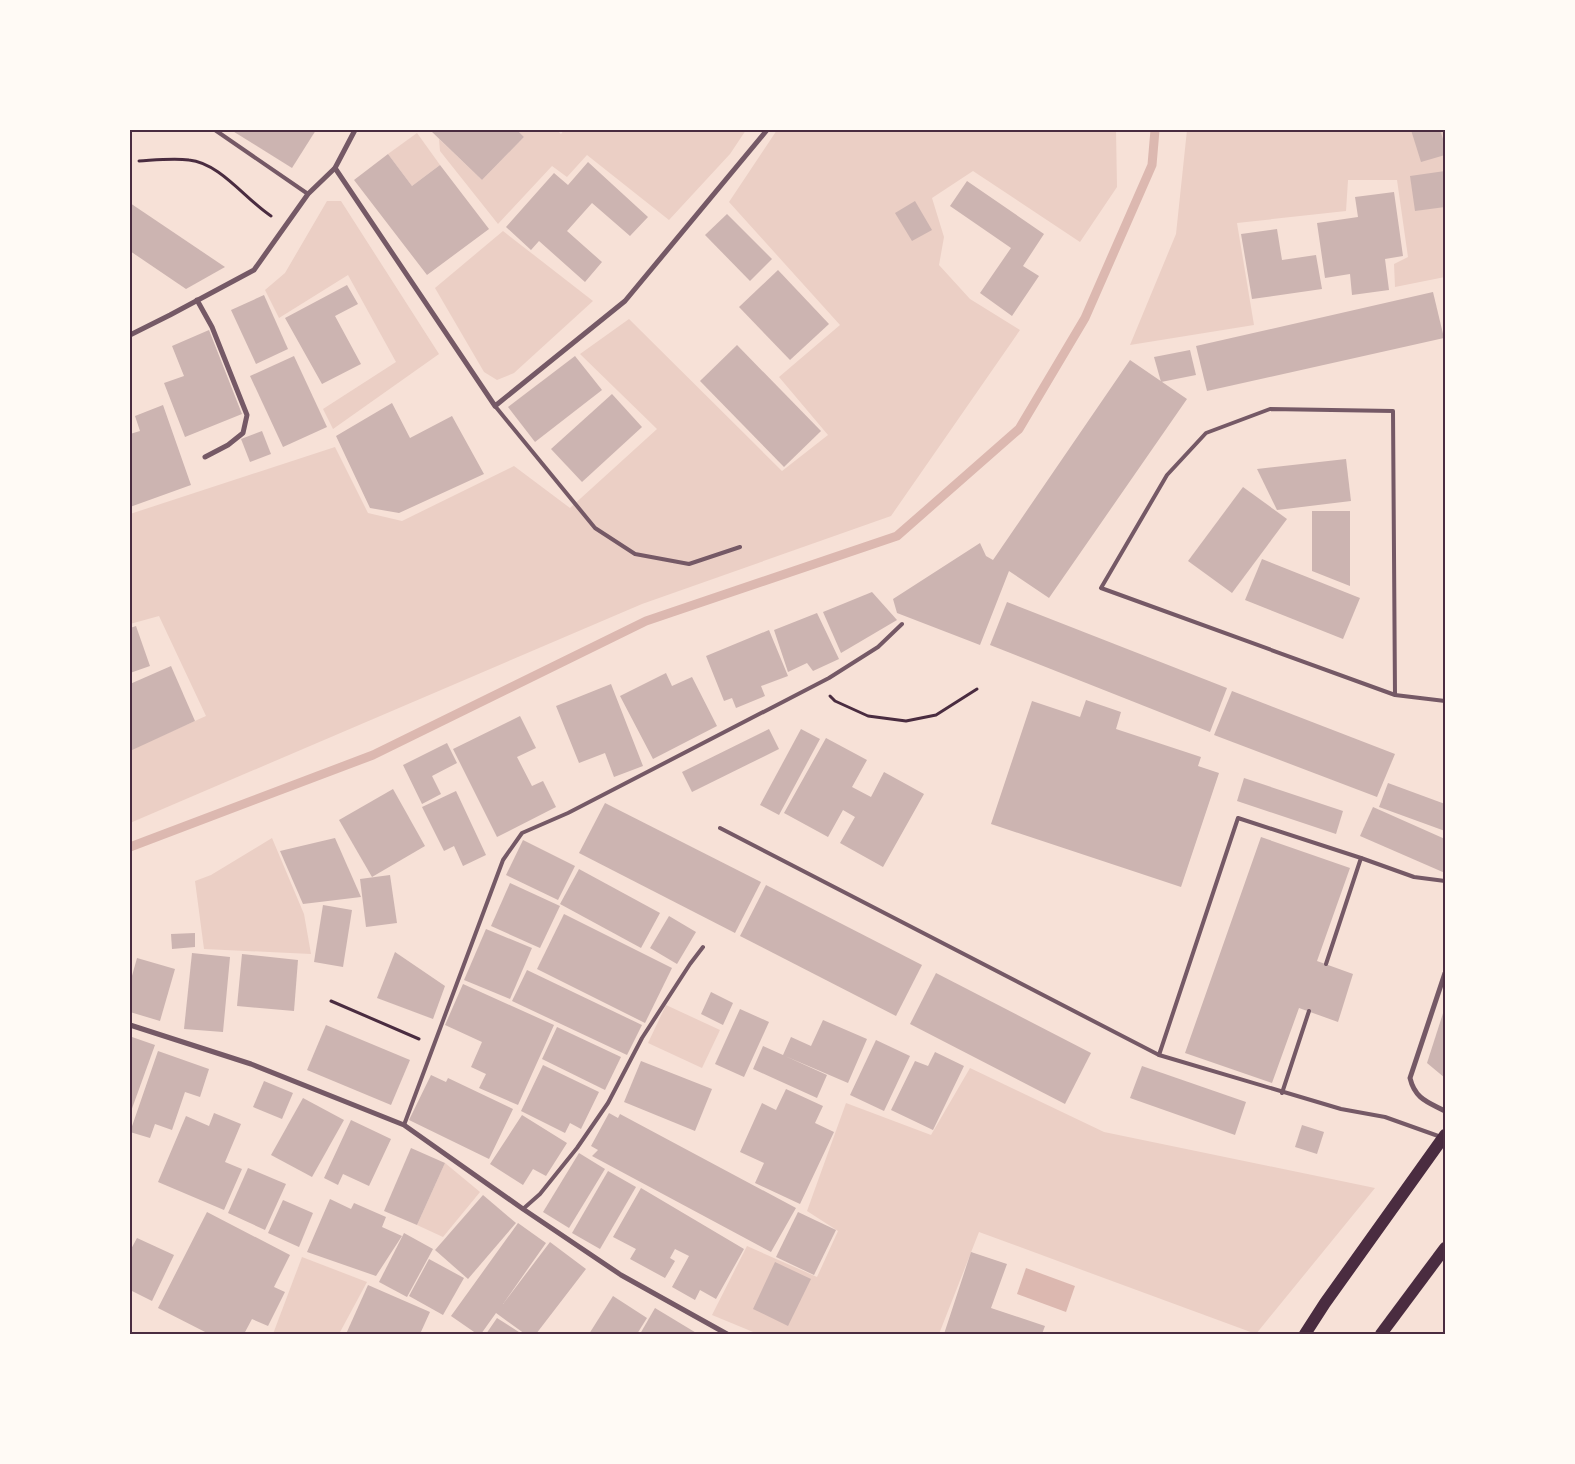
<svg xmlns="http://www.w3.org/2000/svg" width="1575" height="1464" viewBox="0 0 1575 1464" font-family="'Alegreya Sans',sans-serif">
  <rect width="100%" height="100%" fill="#f7e1d7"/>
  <g fill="#ebcfc5">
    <path d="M517,130H557L561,134L564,130H746L730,154L669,220L587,155L567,177L552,166L498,224L440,151L439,139L482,180L524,137Z"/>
    <path d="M777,130H1116L1117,187L1080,242L973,171L932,198L944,237L939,265L970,299L1020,330L891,516L642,604L130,823V750L206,716L159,616L130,624V514L335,447L368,513L402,521L514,466L570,508L657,429L580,354L629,319L782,471L828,435L779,377L840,325L729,202Z"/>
    <path d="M1187,130H1445V277L1395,287L1394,264L1408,257L1397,180H1348L1346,211L1237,223L1254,325L1130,345L1176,234Z"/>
    <path d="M417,133L440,165L412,186L388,154Z"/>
    <path d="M327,201H341L439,354L333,429L323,409L396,362L348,275L279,318L265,290L285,273Z"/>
    <path d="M503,231L593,301L514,373L497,380L484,372L435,288Z"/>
    <path d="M272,838L304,914L311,954L204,949L195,881L211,875Z"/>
    <path d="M666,1005L720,1030L702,1068L648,1043Z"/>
    <path d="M970,1068L1104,1132L1375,1188L1256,1334L979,1232L939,1334H758L712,1315L747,1246L817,1277L838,1231L807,1211L846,1103L931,1135Z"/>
    <path d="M445,1163L480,1192L443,1237L417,1225Z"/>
    <path d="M302,1257L367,1282L339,1334H273Z"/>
  </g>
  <path fill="#dcb8b0" d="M1026,1268L1075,1286L1066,1312L1017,1294Z"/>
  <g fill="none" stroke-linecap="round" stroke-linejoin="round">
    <path stroke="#dcb8b0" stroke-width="9" d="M130,847L373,755L646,621L897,536L1019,429L1085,318L1152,165L1155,130"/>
  </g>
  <g fill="#ccb4b1">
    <path d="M231,130H316L292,168Z"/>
    <path d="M430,130H517L524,137L482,180Z"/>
    <path d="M1411,130H1440L1445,145V155L1421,162Z"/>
    <path d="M388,154L412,186L440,165L489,229L427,275L354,180Z"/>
    <path d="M588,162L648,217L630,236L592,203L567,231L602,262L585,282L539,241L531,250L506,227L554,173L568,185Z"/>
    <path d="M1445,171V207L1415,211L1410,176Z"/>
    <path d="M967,181L1044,234L1023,266L1039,276L1012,316L980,293L1011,248L950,206Z"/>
    <path d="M1394,192L1403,256L1385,259L1389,290L1352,295L1350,274L1325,278L1317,223L1358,217L1355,197Z"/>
    <path d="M915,201L932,230L912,241L895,213Z"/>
    <path d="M130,203L225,267L186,289L130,251Z"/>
    <path d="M727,214L772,259L750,281L705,235Z"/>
    <path d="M1277,229L1282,260L1316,255L1322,289L1252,299L1241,234Z"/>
    <path d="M778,270L829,324L790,360L739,307Z"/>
    <path d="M347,285L358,304L335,316L361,364L322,384L285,318Z"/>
    <path d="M1433,292L1444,338L1207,391L1196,346Z"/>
    <path d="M264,295L288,349L256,364L231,310Z"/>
    <path d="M209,330L242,414L185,437L164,383L184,376L172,346Z"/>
    <path d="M737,345L821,431L784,467L700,381Z"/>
    <path d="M1190,350L1196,375L1161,382L1154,357Z"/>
    <path d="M294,356L327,427L283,447L250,376Z"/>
    <path d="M575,356L602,390L535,442L508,407Z"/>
    <path d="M1130,360L1187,399L1049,598L1009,571L980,645L897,613L893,599L980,543L986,556L993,560Z"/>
    <path d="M612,394L642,427L582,482L551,449Z"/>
    <path d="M392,403L410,438L452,416L484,474L399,513L370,508L336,436Z"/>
    <path d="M163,405L191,485L130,507V434L140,431L135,416Z"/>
    <path d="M262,431L271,454L250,462L241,439Z"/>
    <path d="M1346,459L1351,501L1277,510L1257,469Z"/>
    <path d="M1243,487L1287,519L1232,593L1188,561Z"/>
    <path d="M1312,511H1350V586L1312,571Z"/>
    <path d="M1262,559L1360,598L1343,639L1245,600Z"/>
    <path d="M872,592L897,620L841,653L823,612Z"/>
    <path d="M1007,602L1227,688L1210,732L990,645Z"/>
    <path d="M817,613L839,659L813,671L807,663L788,672L774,630Z"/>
    <path d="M136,626L150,666L130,673V628Z"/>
    <path d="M769,630L788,676L761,686L765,696L736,708L732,698L724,701L706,656Z"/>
    <path d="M171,666L195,721L130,751V684Z"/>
    <path d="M666,673L672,686L692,677L717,726L653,759L620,696Z"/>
    <path d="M611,684L643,766L614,777L605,753L579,763L556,706Z"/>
    <path d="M1232,691L1395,754L1377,797L1214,735Z"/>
    <path d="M1086,700L1121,712L1116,729L1201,757L1198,766L1219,773L1181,887L991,824L1032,701L1080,717Z"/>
    <path d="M520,716L536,748L517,757L532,786L543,781L556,807L497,837L453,749Z"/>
    <path d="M769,729L779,749L692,792L682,772Z"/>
    <path d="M801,729L820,739L779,815L760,805Z"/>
    <path d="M826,738L867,760L852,787L871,797L884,772L924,794L883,867L840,843L855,817L843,810L828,837L784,813Z"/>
    <path d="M447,743L457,763L432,776L441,794L422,804L403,765Z"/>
    <path d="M1244,778L1343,811L1336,834L1237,801Z"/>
    <path d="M1388,783L1445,804V831L1379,807Z"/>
    <path d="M393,789L425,846L372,877L339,820Z"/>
    <path d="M456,791L486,855L463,866L454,846L444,851L422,807Z"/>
    <path d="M605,803L761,882L735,933L579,853Z"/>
    <path d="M1373,807L1445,839V873L1360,836Z"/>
    <path d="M1261,837L1350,868L1317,961L1353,974L1338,1022L1299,1008L1272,1083L1185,1053Z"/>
    <path d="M335,838L361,897L303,904L280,851Z"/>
    <path d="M523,840L575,866L558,900L506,875Z"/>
    <path d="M579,869L660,913L641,948L560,904Z"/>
    <path d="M390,875L397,923L366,927L360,879Z"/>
    <path d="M510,883L560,906L540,948L491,926Z"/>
    <path d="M766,885L922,965L896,1016L740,936Z"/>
    <path d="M323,905L352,910L343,967L314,962Z"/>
    <path d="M564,914L672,968L645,1023L537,969Z"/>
    <path d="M669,916L696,932L677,964L650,948Z"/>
    <path d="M486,929L532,948L510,999L464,980Z"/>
    <path d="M195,933V947L172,949L171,934Z"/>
    <path d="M395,952L445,986L433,1019L377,998Z"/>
    <path d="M192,953L230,957L223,1032L184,1029Z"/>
    <path d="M242,954L298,960L294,1011L237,1006Z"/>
    <path d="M137,958L175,969L160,1021L130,1012V983Z"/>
    <path d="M527,970L642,1025L627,1055L512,1001Z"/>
    <path d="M936,973L1091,1053L1065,1104L910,1024Z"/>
    <path d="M463,984L554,1025L518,1105L479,1088L486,1074L471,1067L482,1042L445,1025Z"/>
    <path d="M711,992L733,1003L723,1025L701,1014Z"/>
    <path d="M1445,1007V1078L1427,1063Z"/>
    <path d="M740,1009L769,1022L744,1077L715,1064Z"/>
    <path d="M823,1020L867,1039L848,1083L785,1056L827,1075L817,1098L753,1069L763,1046L783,1055L791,1037L811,1046Z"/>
    <path d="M326,1025L410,1060L391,1105L307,1070Z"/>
    <path d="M557,1027L621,1057L605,1090L542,1059Z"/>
    <path d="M132,1037L155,1045L130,1114V1042Z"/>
    <path d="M876,1040L910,1056L884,1111L850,1095Z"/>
    <path d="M158,1051L209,1069L200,1097L185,1092L172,1130L155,1124L150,1138L130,1132Z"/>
    <path d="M935,1052L964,1066L933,1130L891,1110L915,1061L928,1066Z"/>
    <path d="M641,1061L712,1089L695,1131L624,1102Z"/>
    <path d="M543,1065L599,1092L581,1129L570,1123L565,1133L521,1111Z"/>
    <path d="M1142,1066L1246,1102L1235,1135L1130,1098Z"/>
    <path d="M431,1075L446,1082L448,1078L513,1109L489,1159L409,1120Z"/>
    <path d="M264,1081L293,1093L282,1119L253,1107Z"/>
    <path d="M786,1089L823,1106L815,1123L834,1132L800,1204L755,1183L764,1163L740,1152L762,1103L776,1110Z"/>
    <path d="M303,1098L344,1120L312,1177L271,1155Z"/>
    <path d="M214,1113L241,1124L225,1162L242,1169L224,1210L158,1182L186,1116L209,1126Z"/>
    <path d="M609,1113L618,1118L620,1114L796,1208L771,1252L592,1156L598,1150L591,1146Z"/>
    <path d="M522,1115L567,1143L546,1176L533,1169L523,1185L490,1164Z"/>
    <path d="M351,1120L391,1139L369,1186L343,1174L338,1185L324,1178Z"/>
    <path d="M1302,1125L1324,1132L1317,1154L1295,1147Z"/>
    <path d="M411,1148L445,1163L417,1225L384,1211Z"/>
    <path d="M579,1153L605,1169L569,1228L543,1212Z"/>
    <path d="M248,1168L286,1184L265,1230L228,1213Z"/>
    <path d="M608,1171L636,1187L600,1249L572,1233Z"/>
    <path d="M641,1188L744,1249L716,1299L700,1290L695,1300L672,1287L689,1256L675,1249L670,1258L675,1261L665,1278L630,1259L636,1249L613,1237Z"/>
    <path d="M483,1195L516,1223L468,1279L435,1250Z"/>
    <path d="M330,1199L351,1209L354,1203L386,1217L382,1227L402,1236L376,1276L307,1252Z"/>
    <path d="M283,1200L313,1213L299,1247L268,1233Z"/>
    <path d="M207,1212L290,1255L274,1287L285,1292L268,1326L252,1319L244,1334H209L158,1308Z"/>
    <path d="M798,1212L836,1230L814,1275L776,1257Z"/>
    <path d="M518,1223L546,1243L503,1304L550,1242L586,1269L536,1334H525L496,1313L481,1334H477L451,1316Z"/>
    <path d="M404,1233L433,1249L407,1297L379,1282Z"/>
    <path d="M137,1238L174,1255L152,1301L130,1290V1251Z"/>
    <path d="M971,1252L1007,1264L991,1308L1045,1326L1042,1334H944Z"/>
    <path d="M429,1259L464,1278L443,1315L409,1296Z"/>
    <path d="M775,1262L811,1279L788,1326L753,1309Z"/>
    <path d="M368,1285L430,1312L420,1334H346Z"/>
    <path d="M613,1296L647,1318L637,1334H589Z"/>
    <path d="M655,1308L698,1334H640Z"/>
    <path d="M497,1318L522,1334H486Z"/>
  </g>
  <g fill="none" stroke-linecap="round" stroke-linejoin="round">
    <g stroke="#4a2c40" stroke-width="3">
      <path d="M139,161C156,160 173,158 189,160C220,163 246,200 271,216"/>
      <path d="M830,696L835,701L868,716L906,721L936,715L977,689"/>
      <path d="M331,1001L419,1039"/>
    </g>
    <g stroke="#755966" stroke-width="4">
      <path d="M215,130L308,194"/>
      <path d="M495,406L595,528L635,554L689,564L740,547"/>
      <path d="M1395,695L1393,411L1270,409L1206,433L1167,475L1101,588L1395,695L1445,701"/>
      <path d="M720,828L1159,1055L1341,1109L1385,1117L1441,1137"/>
      <path d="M1361,858L1414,877L1445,881"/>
      <path d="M1159,1055L1238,818L1361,858L1326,964"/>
      <path d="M1282,1093L1309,1011"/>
      <path d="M404,1125L503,860L522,833L568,813L829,678L878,647L902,624"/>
      <path d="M523,1209L540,1194L577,1148L608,1103L642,1038L690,964L703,947"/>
    </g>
    <g stroke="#755966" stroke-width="5">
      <path d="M335,168L495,406L625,301L767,130"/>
      <path d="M197,300L212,327L247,415L243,433L228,445L205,457"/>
      <path d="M130,335L170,315L254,270L308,194L335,168L355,130"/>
      <path d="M1445,973L1410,1078C1415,1099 1428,1102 1445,1111"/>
      <path d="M130,1025L251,1064L404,1125L523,1209L621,1275L727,1334"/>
    </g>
    <g stroke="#4a2c40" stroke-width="12">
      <path d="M1305,1334L1325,1303L1445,1135"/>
      <path d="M1381,1334L1445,1248"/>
    </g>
  </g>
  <rect width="1575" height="1464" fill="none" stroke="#fffaf5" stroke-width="262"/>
  <rect x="131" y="131" width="1313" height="1202" fill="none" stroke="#4a2c40" stroke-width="2"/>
</svg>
